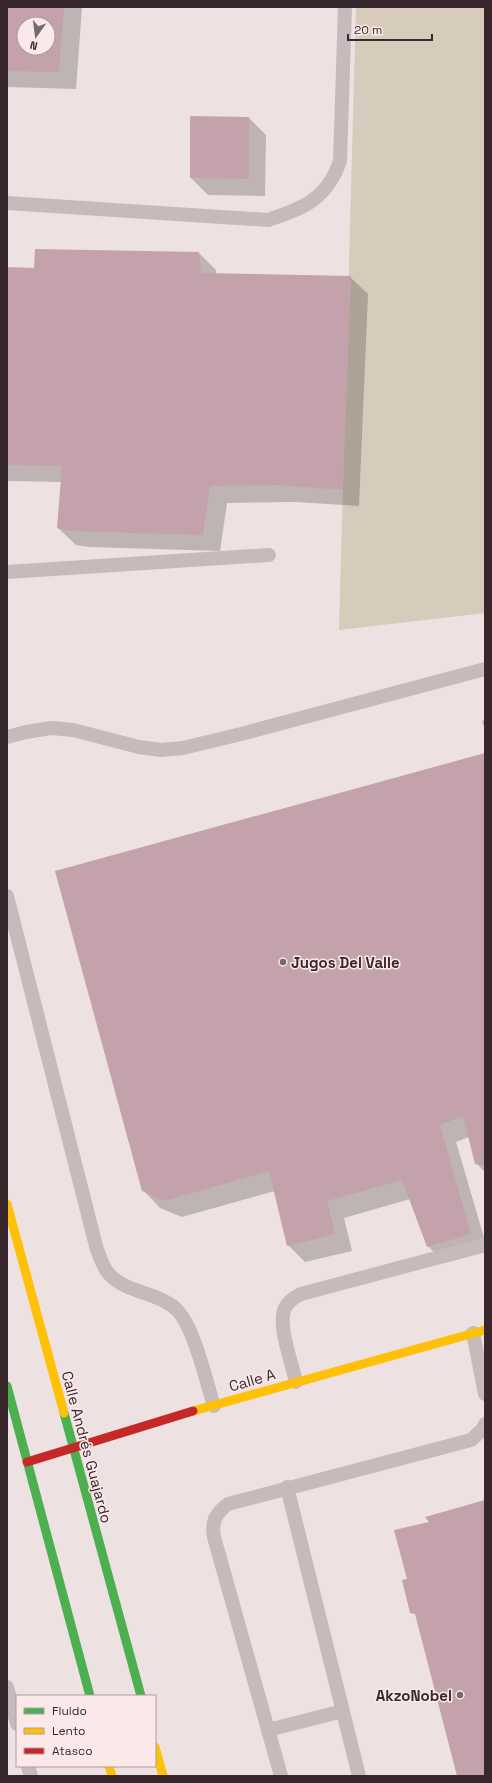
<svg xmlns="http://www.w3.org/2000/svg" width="492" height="1783" viewBox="0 0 492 1783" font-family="'Space Grotesk',sans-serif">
  <rect width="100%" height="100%" fill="#eee1e2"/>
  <path fill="#d7cbbb" d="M356,7H485V613L339,630Z"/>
  <g fill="#0003" fill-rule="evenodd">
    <path d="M7,7H82L76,89L7,87ZM24,24H48V48H24Z"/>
    <path d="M191,117L249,118L266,135L265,196L208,195L191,178Z"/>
    <path d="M199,253L216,270V274L350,277L368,294L359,506L296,502L227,503L220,551L89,547L76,545L58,528L62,482L7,481V268L35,269Z"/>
    <path d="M485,720V730L482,721Z"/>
    <path d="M485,754V1172L476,1163L469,1137L456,1142L485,1241V1252L445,1263L428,1246L410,1199L344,1218L352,1251L305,1262L288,1245L275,1191L182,1217L160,1208L143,1190Z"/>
  </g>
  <g fill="#c3a2ac" fill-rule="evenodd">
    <path d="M7,7H64L59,72L7,71ZM24,24H48V48H24Z"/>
    <path d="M190,116L249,117V179L190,178Z"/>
    <path d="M35,249L199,252L201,273L351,276L343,490L278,485L210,486L203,535L71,531L57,528L62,466L7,465V267L34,268Z"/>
    <path d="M485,753V1166L475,1164L463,1116L440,1125L471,1234L427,1247L402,1180L327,1201L335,1234L287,1246L269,1171L164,1201L142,1191L55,871Z"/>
    <path d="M485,1500V1776H457L415,1614L410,1613L402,1580L407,1579L394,1530L429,1522L425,1517Z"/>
  </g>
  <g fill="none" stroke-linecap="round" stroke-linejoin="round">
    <g stroke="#c7babc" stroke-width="14">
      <path d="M7,203L268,220C304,208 327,199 340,161L345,7"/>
      <path d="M7,572L269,555"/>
      <path d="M7,737L26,732L51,728L73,730L139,747L161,750L183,748L241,734L485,669"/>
      <path d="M7,896L96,1246C99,1255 102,1266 109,1274C126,1293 157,1292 176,1309C194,1326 206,1381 214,1406"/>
      <path d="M473,1333L485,1394"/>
      <path d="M296,1382C292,1363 277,1324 285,1308C288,1301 295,1297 301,1294L485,1245"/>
      <path d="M287,1487L359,1776"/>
      <path d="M7,1687L17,1724"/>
      <path d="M268,1730L343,1711"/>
      <path d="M28,1766L31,1776"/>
      <path d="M281,1776L214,1537C211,1522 216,1513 228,1504L471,1440L483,1429L485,1424"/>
    </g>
    <g stroke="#4caf50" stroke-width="9">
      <path d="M7,1386L90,1696"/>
      <path d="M64,1413L141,1696"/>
    </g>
    <g stroke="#ffc107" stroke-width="9">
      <path d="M7,1204L64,1413"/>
      <path d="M193,1411L485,1330"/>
      <path d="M155,1747L163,1776"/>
      <path d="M109,1766L112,1776"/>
    </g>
    <path stroke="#c62828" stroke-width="9" d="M27,1462L193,1411"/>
  </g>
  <g fill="#78696c" stroke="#fbe9ea" stroke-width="1.5">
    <circle cx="283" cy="962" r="4"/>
    <circle cx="460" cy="1695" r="4"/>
  </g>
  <g text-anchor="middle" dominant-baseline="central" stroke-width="3" stroke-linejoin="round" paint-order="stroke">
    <g font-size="15" font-weight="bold" fill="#38282d" stroke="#fbe9ea" text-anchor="start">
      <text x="291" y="962">Jugos Del Valle</text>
      <text x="452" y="1695" text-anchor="end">AkzoNobel</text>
    </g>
    <g font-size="15" fill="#38282d" stroke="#fbe9ea">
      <text transform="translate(252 1380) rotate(-16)">Calle A</text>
      <text transform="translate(87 1447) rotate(75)">Calle Andrés Guajardo</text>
    </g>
  </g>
  <rect width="492" height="1783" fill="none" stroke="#38282d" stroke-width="16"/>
  <rect x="16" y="1695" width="140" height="72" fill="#fbe9ea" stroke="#ad9c9e"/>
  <rect x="24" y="1708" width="20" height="6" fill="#4caf50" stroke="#ad9c9e"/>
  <text x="52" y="1715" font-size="12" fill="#38282d">Fluido</text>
  <rect x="24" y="1728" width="20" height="6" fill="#ffc107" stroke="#ad9c9e"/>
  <text x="52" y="1735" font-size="12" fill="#38282d">Lento</text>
  <rect x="24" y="1748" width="20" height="6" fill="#c62828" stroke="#ad9c9e"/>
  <text x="52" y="1755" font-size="12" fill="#38282d">Atasco</text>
  <g transform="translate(36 36) rotate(194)"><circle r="19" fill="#fbe9ea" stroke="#ad9c9e"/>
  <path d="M0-3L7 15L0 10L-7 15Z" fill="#78696c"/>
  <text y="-6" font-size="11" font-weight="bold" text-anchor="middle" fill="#38282d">N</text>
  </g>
  <path d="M348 34v6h84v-6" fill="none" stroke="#38282d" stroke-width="2"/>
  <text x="354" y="34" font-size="12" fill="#38282d" stroke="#fbe9ea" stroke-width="3" paint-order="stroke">20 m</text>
</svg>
